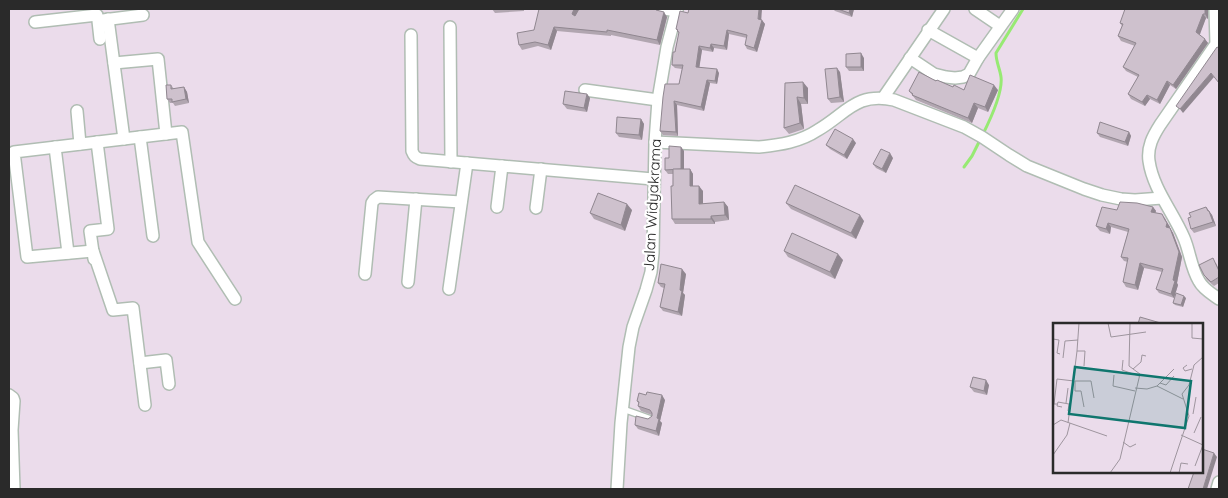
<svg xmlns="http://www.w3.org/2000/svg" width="1228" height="498" viewBox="0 0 1228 498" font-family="Quicksand,sans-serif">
  <rect width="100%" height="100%" fill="#ebdceb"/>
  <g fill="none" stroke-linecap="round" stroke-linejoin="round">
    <g stroke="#97ea73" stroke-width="3">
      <path d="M983,134C990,120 1003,93 1001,77C1000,69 996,62 996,53L1023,9"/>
      <path d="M964,167L972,156L980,140"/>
    </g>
    <g stroke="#b0bdb3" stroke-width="8">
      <path id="lane" d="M623,409L651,419"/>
    </g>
    <g stroke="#b0bdb3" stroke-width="14">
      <g id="street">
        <path d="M664,9L677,11"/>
        <path d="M975,9L1000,26"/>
        <path d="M1215,9L1216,44L1160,125C1153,136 1147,147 1149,161C1153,189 1173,212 1184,238C1190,252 1191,268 1199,281C1203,289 1212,294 1219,299"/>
        <path d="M108,19L124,139"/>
        <path d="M103,20L143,15"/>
        <path d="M98,21L100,39"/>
        <path d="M35,22L97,15"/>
        <path d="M450,27L451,162"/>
        <path d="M928,30L978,58"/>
        <path d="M411,35L412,151C414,156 415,157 420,159L653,179"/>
        <path d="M910,58L934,74L946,77L955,78L963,77L969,74L978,58L1013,9"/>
        <path d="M114,63L158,59L166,134"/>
        <path d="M585,90L658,100"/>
        <path d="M883,98L944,9"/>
        <path d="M77,111L80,144"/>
        <path d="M140,137L153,236"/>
        <path d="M655,142L759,147C780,145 800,142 818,130C847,113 856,92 894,100L964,127L982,137L1009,155L1027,166L1084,189L1102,195L1121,199L1135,200L1162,198"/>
        <path d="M55,147L68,253"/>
        <path d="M497,207L502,166"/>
        <path d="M536,208L541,169"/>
        <path d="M94,259L90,231L108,229L97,142"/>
        <path d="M365,274L372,203L374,200L378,197L461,202"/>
        <path d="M408,282L416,199"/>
        <path d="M449,289L467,163"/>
        <path d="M140,363L166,360L169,384"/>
        <path d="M9,395L13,398L14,401L12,430L14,489"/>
        <path d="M145,405L133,308L113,310L93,251L27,257L14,152L182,132L198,242L235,299"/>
        <path d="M617,489L621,423L629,347L633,327L646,290L651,272L653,253L655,142L658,100L667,47L677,9"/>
        <path d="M1217,489L1219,482"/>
      </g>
    </g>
    <use href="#lane" stroke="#fff" stroke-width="5.5"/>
    <use href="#street" stroke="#fff" stroke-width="11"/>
  </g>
  <g fill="#b1a6b0">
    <path d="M492,9H524V11L495,13Z"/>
    <path d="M579,9H657V10L667,17L660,45L611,35V36L557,31L551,50L538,46L522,50L519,45L534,30L578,11Z"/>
    <path d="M833,9H854L852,17L835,11Z"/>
    <path d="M1208,9V19L1206,18L1199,35L1208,43L1176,89L1170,85L1160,104L1150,99L1145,106L1131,99L1128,94L1138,77L1126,71L1123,67L1135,46L1121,41L1118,36L1122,26L1120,23Z"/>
    <path d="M688,13L761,20L765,24L757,52L747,49L745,45L747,38L729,34L727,50L714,48L713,52L702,50L699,67L719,73L717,84L710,83L704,111L677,105L678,136L663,135L660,131L679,84L682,69L675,68L672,65L679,33L676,29Z"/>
    <path d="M864,58V71H849L846,67Z"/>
    <path d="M840,72L844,102L831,103L828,99Z"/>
    <path d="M936,81L953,87L964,90H998L988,112L978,108L972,123L916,100L909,91Z"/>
    <path d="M785,83L808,88V104H801L804,129L789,134L784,128Z"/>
    <path d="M171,85L174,89L184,87L187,92L189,103L175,106L173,103H170L167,99Z"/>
    <path d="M587,94L590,98L587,112L567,109L563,104Z"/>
    <path d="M641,119L644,124L642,140L619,137L616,133Z"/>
    <path d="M1129,132L1131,136L1128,146L1100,137L1097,133Z"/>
    <path d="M856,143L847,159L830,149L826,145Z"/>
    <path d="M681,147L684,151V169H690L693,174V186L703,191V204L724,202L728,207L729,220L715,222V224H675L672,219L673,174H668L665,170L669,158Z"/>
    <path d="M893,158L886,173L876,168L873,164Z"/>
    <path d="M786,203L864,221L856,239L791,209Z"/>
    <path d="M1153,207L1156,211L1155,212L1165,218L1167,223L1170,227V228L1173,233L1182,257L1177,283L1178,285L1174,298L1159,293L1156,289L1162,272L1154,270L1144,268L1138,290L1126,287L1123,282L1128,262L1124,261L1121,257L1128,232L1111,227L1110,234L1100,231L1096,226L1117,210Z"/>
    <path d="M1206,207L1212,215L1216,226L1194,233L1191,229V217Z"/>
    <path d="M632,210L625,231L594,219L590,213Z"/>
    <path d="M784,251L843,260L835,279L788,257Z"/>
    <path d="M1216,263L1219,269V283L1214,286L1207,280L1204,275Z"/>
    <path d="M686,274L683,293L685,295L682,316L663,311L660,307L664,288L661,287L658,283Z"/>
    <path d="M1186,298L1183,307L1175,305L1173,303Z"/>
    <path d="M989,385L987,395L974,392L970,387Z"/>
    <path d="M665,400L660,421L662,423L659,436L638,429L635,425L648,419L652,416V415L641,411L638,406L639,404L637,401Z"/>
  </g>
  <g fill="#908790">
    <path d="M574,9H579L575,19L572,14Z"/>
    <path d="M759,9H762L761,23L758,19Z"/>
    <path d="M850,9H854L852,17L849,13Z"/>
    <path d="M1205,9H1208V19L1205,14Z"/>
    <path d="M664,12L667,17L660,45L657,40Z"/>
    <path d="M1203,14L1206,18L1199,37L1196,32Z"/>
    <path d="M762,20L765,24L757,52L754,48Z"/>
    <path d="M554,27L557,31L551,50L548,45Z"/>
    <path d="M727,30L729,34L727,50L724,46Z"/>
    <path d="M1205,39L1208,43L1176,89L1173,85Z"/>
    <path d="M711,44L714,48L713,52L710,48Z"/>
    <path d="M699,46L702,50L699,70L696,67Z"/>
    <path d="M861,53L864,58V71L861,67Z"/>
    <path d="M837,68L840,72L844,102L840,97Z"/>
    <path d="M717,69L719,73L717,84L715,81Z"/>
    <path d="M1211,73L1214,77L1183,113L1180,109Z"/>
    <path d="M707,80L710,83L704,111L701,107Z"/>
    <path d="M1167,81L1170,85L1160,104L1157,100Z"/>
    <path d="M803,82L808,88V104L804,98Z"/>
    <path d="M994,85L998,90L988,112L985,107Z"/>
    <path d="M184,87L187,92L189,103L186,99Z"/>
    <path d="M587,94L590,98L587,112L584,108Z"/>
    <path d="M1147,95L1150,99L1145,106L1142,102Z"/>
    <path d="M797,97L801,104L804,129L800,123Z"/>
    <path d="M674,101L677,105L678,136L676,132Z"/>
    <path d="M974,103L978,108L972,123L968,118Z"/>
    <path d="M641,119L644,124L642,140L639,135Z"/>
    <path d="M1129,132L1131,136L1128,146L1125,142Z"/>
    <path d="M853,139L856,143L847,159L844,155Z"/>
    <path d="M681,147L684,151V173L681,169Z"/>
    <path d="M890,153L893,158L886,173L882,169Z"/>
    <path d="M690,169L693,174V191L690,186Z"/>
    <path d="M699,186L703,191V209L699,204Z"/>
    <path d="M724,202L728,207L729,220L725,215Z"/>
    <path d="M627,204L632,210L625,231L621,225Z"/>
    <path d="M1153,207L1156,211L1154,216L1151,212Z"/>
    <path d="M1206,207L1212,215L1216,226L1213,222Z"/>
    <path d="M1162,214L1170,227L1169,232L1166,227L1165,220Z"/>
    <path d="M860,215L864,221L856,239L851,233Z"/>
    <path d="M711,216L715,222V224L711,219Z"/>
    <path d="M1108,223L1111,227L1110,234L1106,229Z"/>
    <path d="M1170,228L1173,233L1182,257L1177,283L1178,285L1174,298L1171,294L1173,280Z"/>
    <path d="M838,254L843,260L835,279L830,272Z"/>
    <path d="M1140,263L1144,268L1138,290L1135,285Z"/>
    <path d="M682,269L686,274L683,293L685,295L682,316L678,312Z"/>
    <path d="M1184,296L1186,298L1183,307L1181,305Z"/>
    <path d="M986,380L989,385L987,395L984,391Z"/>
    <path d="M662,395L665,400L660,421L662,423L659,436L656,431L657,418Z"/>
    <path d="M1214,453L1217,457L1207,489H1203Z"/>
  </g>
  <g fill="#cec1cd" stroke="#908790">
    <path d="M539,9H574L572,14L575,16L579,9H655L656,10L664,12L657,40L607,30V32L554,27L548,45L535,42L519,45L517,33L534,30Z"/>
    <path d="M689,9H759L758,19L762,20L754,48L745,45L747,35L727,30L724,46L711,44L710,48L699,46L696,67L717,69L715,81L707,80L701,107L674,101L676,132L660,131L663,97L665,84H679L683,65H672L673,52H675L679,32L677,31L678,30L676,29L680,11L688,13Z"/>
    <path d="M838,9H850L849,13Z"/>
    <path d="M1125,9H1205V14H1203L1196,32L1205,39L1173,85L1167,81L1157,100L1147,95L1142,102L1128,94L1139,75L1123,67L1136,43L1118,36L1123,24L1120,23Z"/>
    <path d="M1217,47L1219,48V83L1211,73L1180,109L1176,106Z"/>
    <path d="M861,53V67H846V54Z"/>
    <path d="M837,68L840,97L828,99L825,69Z"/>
    <path d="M919,72L936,81L937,80L953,87L954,85L964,90L970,75L994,85L985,107L974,103L968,118L912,95L913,94L909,91Z"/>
    <path d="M803,82L804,98L797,97L800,123L784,128L785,83Z"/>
    <path d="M166,85H171V89L184,87L186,99L172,102V99H167Z"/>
    <path d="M565,91L587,94L584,108L563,104Z"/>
    <path d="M617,117L641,119L639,135L616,133Z"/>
    <path d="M1100,122L1129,132L1125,142L1097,133Z"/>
    <path d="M835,129L853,139L844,155L826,145Z"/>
    <path d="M669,146L681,147V169L665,170V158H669Z"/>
    <path d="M881,149L890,153L882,169L873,164Z"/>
    <path d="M673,169H690V186H699V204L724,202L725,215L711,216V219H672L671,186H673Z"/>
    <path d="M795,185L860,215L851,233L786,203Z"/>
    <path d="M598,193L627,204L621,225L590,213Z"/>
    <path d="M1120,202L1137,203L1153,207L1151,212L1162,214L1165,220L1167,223L1166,227L1170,228L1179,252L1173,280L1175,281L1171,294L1156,289L1163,269L1151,266L1140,263L1135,285L1123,282L1128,258L1121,257L1129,229L1108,223L1106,229L1096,226L1102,207L1117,210Z"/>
    <path d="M1206,207L1208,211H1209L1213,222L1191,229L1188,218L1191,217L1189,213Z"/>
    <path d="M792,233L838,254L830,272L784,251Z"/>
    <path d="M1213,258L1219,271V277L1211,282L1204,275L1199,265Z"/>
    <path d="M661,264L682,269L680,290L682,291L678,312L660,307L665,284L658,283Z"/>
    <path d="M1176,293L1184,296L1181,305L1173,303Z"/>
    <path d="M1140,317L1164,324H1138Z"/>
    <path d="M973,377L986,380L984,391L970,387Z"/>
    <path d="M647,392L662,395L657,418L659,419L656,431L635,425L636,416L648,419L652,416V413L650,410L638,406L639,402L637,401L639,393L646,395Z"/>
    <path d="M1202,449L1214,453L1203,489H1188L1194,472H1202Z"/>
  </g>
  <g text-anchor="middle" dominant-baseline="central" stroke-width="4.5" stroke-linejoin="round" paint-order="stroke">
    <g font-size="15" fill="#2a2a2a" stroke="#fff">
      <text transform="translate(652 205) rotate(-87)">Jalan Widyakrama</text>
    </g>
  </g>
  <g transform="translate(1053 323)">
    <rect width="150" height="150" fill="#ebdceb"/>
    <path fill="none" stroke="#9e959e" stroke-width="1" d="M26,0L24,28H32L31,43M55,0L58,14L93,9M139,0V15L150,16M0,16L6,17L4,30L7,31M10,35L12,18L25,17M70,37L69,47L86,53M134,42L130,45L132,48L139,46M80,46L88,39L89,32L93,33M61,52L60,63L82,68M107,60L113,62L121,53M104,63L121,46M82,65L94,66L104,63L130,76M13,80L15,65M4,81H1L4,56L21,58M9,84L4,83L5,79L16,81L15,88M31,84L28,68H22V58H38L41,75M140,91L143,74M15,100L24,28M0,102L8,97L54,113M141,110L148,94M128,112L150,122M70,119L77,124L83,121M0,132L14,112L17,100M142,143L150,122M57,150L67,136L87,51L76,43L77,0M117,150L136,93L129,71L136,62L141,42L150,34M126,150L128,140L135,141"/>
    <path fill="#0f766e" fill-opacity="0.15" stroke="#0f766e" stroke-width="2.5" d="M22,44L138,58L132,105L16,91Z"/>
    <rect width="150" height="150" fill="none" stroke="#2a2a2a" stroke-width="2.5"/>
  </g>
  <rect width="1228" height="498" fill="none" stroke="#2a2a2a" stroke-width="20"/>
</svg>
